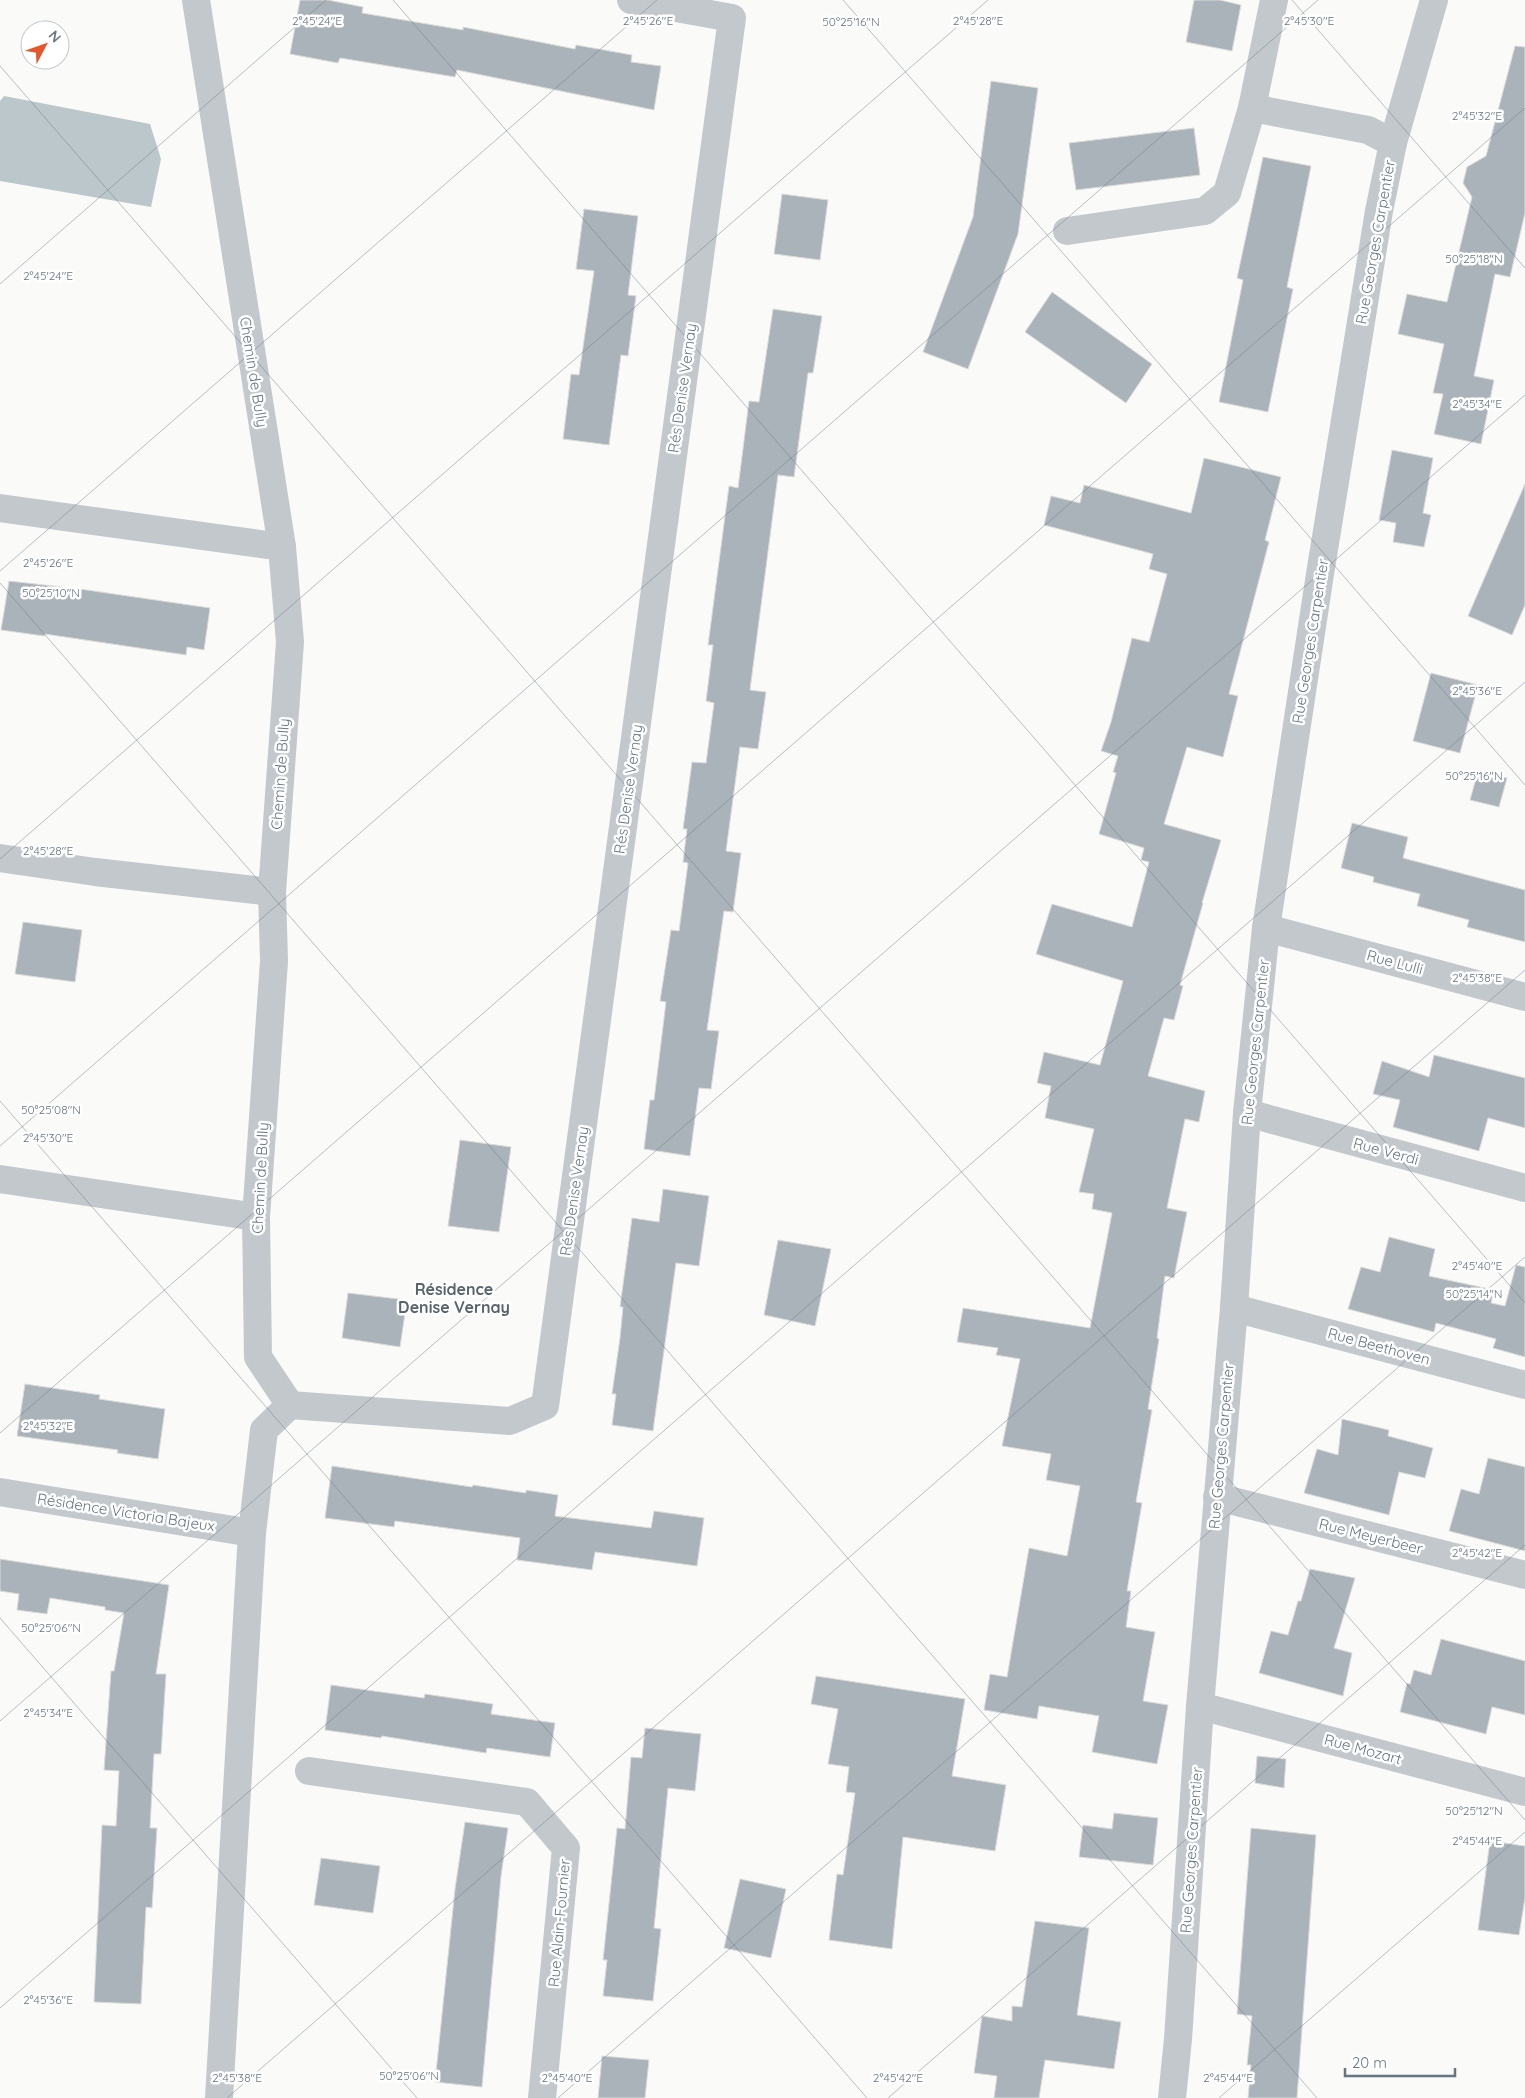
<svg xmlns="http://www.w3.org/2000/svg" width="1525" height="2098" viewBox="0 0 1525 2098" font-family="Quicksand,sans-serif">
  <rect width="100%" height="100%" fill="#fafaf8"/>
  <path fill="#bbc7cb" d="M4,96L150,124L161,159L151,207L0,181V101Z"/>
  <g fill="#aab3b9" stroke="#dcdcda">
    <path d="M300,0H328L363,7L362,13L463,30V27L575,49L576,45L632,55L631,62L661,66L654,110L457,70L455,77L340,58L338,63L290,54Z"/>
    <path d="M1194,0H1220L1241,5L1232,51L1186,42Z"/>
    <path d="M1515,46L1525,47V213L1510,277L1495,274L1474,376L1494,380L1481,444L1434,434L1443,394L1433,393L1444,344L1398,334L1407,294L1447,302L1472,197L1463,183L1467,167L1486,156Z"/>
    <path d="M991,81L1038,88L1018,234L968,369L923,352L973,217Z"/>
    <path d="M1194,128L1200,175L1076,190L1069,143Z"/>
    <path d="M1263,157L1311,166L1287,287L1293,289L1268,412L1219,402L1243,280L1237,278Z"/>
    <path d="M782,194L828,200L820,260L774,254Z"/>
    <path d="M584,209L638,216L628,295L636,296L628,356L621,355L609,445L563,439L571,374L579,375L594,271L576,269Z"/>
    <path d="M1052,292L1152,364L1126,403L1025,332Z"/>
    <path d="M773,309L822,316L813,373H808L794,477L778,475L750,690L766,692L758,749L740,747L726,851L741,853L733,912L724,911L707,1030L719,1031L711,1089L699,1088L690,1156L644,1149L650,1100H654L666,1002L660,1001L671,930L679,931L688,863L683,862L687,829H683L692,762L706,763L714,703L706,701L713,645H708L729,486L738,488L749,401L759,402Z"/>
    <path d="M1392,450L1433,458L1423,513L1431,515L1424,547L1393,542L1396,523L1379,520Z"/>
    <path d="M1204,458L1281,477L1265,540L1269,542L1229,694L1238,696L1223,757L1187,747L1164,824L1221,840L1202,903H1203L1180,985L1183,986L1174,1020L1164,1018L1148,1076L1205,1091L1199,1122L1185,1119L1167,1208L1187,1212L1174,1278L1165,1276L1157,1338L1159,1339L1148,1409L1152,1410L1136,1502L1142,1503L1127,1591H1131L1126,1627L1155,1632L1143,1701L1168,1705L1157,1764L1092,1752L1099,1716L1039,1706L1037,1719L984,1710L990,1674L1007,1677L1029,1548L1067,1556L1080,1486L1046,1480L1051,1454L1002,1446L1020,1359L996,1355L998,1348L957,1342L963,1308L1090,1328L1112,1213L1092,1209L1094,1194L1079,1192L1094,1129L1045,1118L1051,1086L1037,1083L1044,1052L1100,1065L1123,981L1036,954L1052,904L1132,927L1149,862L1141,860L1144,848L1099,834L1116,773L1113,772L1118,756L1101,751L1111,722L1132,638L1149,642L1167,574L1149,569L1153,554L1044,525L1051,496L1080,503L1084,485L1191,513Z"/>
    <path d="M1525,484V605L1512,635L1468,616Z"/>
    <path d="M9,581L80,589L210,608L204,650L187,647L186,655L45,634L44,636L1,630Z"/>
    <path d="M1431,673L1478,685L1460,753L1413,741Z"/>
    <path d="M1478,771L1507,778L1499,807L1470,800Z"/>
    <path d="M1352,823L1408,837L1403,858L1525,890V942L1467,927L1469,920L1417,906L1420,894L1373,882L1374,877L1341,868Z"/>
    <path d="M23,922L82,930L75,982L15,974Z"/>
    <path d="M1434,1055L1525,1078V1128L1488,1118L1479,1151L1393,1127L1400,1100L1373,1094L1382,1061L1429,1077Z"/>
    <path d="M460,1140L511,1147L499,1232L448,1226Z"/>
    <path d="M663,1189L709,1196L699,1266L676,1263L653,1431L612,1425L616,1394H612L620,1338L623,1307H620L632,1218L659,1222Z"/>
    <path d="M1389,1237L1435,1249L1429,1276L1494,1290L1491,1303L1505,1306L1516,1265L1525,1267V1357L1493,1348L1496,1339L1436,1323L1434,1332L1348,1309L1361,1267L1380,1272Z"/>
    <path d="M778,1240L831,1249L815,1326L764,1315Z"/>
    <path d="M348,1293L407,1300L400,1347L342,1338Z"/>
    <path d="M25,1384L100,1395L99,1399L165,1409L158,1459L117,1453L118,1450L17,1436Z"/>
    <path d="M1342,1419L1389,1430L1388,1436L1433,1448L1425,1478L1399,1472L1389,1515L1304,1493L1317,1449L1338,1455Z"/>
    <path d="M1488,1458L1525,1467V1551L1449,1531L1461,1489L1479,1494Z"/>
    <path d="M332,1466L472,1487L473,1485L526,1493V1490L558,1495L555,1516L651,1528L654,1511L704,1518L697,1566L595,1552L592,1570L517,1560L520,1538L395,1521L394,1527L325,1518Z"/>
    <path d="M0,1559L169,1585L156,1674H166L161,1754H154L150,1828H157L152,1908L146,1907L141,2004L94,2002L102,1825L116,1826L119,1771L104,1770L111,1671H114L124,1613L105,1610V1607L50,1598L47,1614L17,1610L19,1594L0,1591Z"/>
    <path d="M1310,1569L1355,1578L1334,1648L1352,1653L1343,1696L1259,1673L1271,1631L1288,1635L1298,1601H1301Z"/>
    <path d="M1441,1639L1525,1661V1715L1492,1707L1486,1734L1400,1712L1407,1683L1410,1684L1414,1670L1431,1675Z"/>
    <path d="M816,1676L965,1699L952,1776L1006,1785L995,1851L903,1837L892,1949L829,1940L837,1874L843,1875L855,1793L846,1792L849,1767L828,1764L838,1709L811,1704Z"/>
    <path d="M331,1685L424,1698L425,1694L493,1704L491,1714L555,1723L550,1757L487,1748L486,1753L382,1736L381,1738L325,1730Z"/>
    <path d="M645,1728L701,1734L695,1791L668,1788L654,1928L661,1929L653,2001L603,1996L607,1960H603L617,1828L625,1829L631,1757L642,1758Z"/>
    <path d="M1257,1756L1286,1759L1284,1788L1255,1783Z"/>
    <path d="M1114,1813L1158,1818L1153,1865L1079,1857L1083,1825L1112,1829Z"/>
    <path d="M465,1822L508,1828L501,1876L482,2087L435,2082L455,1889Z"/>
    <path d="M1251,1828L1316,1835L1297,2098H1248L1251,2065H1247L1252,2016L1237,2014Z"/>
    <path d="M1490,1841L1525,1846V1898L1519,1935L1478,1930Z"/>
    <path d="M321,1858L380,1866L373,1913L314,1905Z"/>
    <path d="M740,1879L786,1889L771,1958L724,1948Z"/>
    <path d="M1035,1921L1089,1928L1077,2015L1121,2022L1114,2069L1045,2060L1039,2098H994L997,2076L974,2073L982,2016L1012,2021V2006L1022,2007Z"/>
    <path d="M602,2056L649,2060L645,2098H598Z"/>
  </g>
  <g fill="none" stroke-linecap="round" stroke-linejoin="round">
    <g stroke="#c3c8cc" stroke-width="28">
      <path d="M196,0L282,547L290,642L272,892L274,961L256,1217L258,1357L290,1405"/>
      <path d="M1274,0L1252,108L1368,130L1393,143"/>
      <path d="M1067,231L1205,211L1227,193L1252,108"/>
      <path d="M0,508L282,547"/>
      <path d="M0,858L95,872L272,892"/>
      <path d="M1266,928L1525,997"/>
      <path d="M1247,1113L1525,1188"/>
      <path d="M0,1179L256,1217"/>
      <path d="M1234,1308L1525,1385"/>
      <path d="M290,1405L510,1421L545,1406L732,18L631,0"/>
      <path d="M0,1492L252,1533"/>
      <path d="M1217,1497L1525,1575"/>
      <path d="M1200,1706L1525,1792"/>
      <path d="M309,1771L527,1802L566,1848L542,2098"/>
      <path d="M219,2098L252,1533L264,1430L290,1405"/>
      <path d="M1172,2098L1178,2039L1200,1706L1234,1308L1247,1113L1266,928L1320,574L1379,211L1393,143L1434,0"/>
    </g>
  </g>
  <path fill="none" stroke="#657683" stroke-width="1" stroke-opacity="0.45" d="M393,0L1525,1303M843,0L1525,785M1292,0L1525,268M0,66L1525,1820M0,284L326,0M0,571L657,0M0,583L1317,2098M0,859L988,0M0,1101L867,2098M0,1146L1318,0M0,1433L1525,108M0,1618L417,2098M0,1721L1525,395M0,2008L1525,682M227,2098L1525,970M558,2098L1525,1257M888,2098L1525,1545M1219,2098L1525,1832"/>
  <g text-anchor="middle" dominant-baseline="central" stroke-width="5" stroke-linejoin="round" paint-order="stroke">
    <g font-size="15" fill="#657683" stroke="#fff">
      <text transform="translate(1375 242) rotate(-80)">Rue Georges Carpentier</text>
      <text transform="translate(254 372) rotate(81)">Chemin de Bully</text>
      <text transform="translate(682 388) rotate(-82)">Rés Denise Vernay</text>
      <text transform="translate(1310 641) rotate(-81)">Rue Georges Carpentier</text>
      <text transform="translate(280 774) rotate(-86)">Chemin de Bully</text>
      <text transform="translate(628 789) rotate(-82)">Rés Denise Vernay</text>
      <text transform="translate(1395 962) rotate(15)">Rue Lulli</text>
      <text transform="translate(1255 1042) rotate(-84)">Rue Georges Carpentier</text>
      <text transform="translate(1386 1151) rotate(15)">Rue Verdi</text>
      <text transform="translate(260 1178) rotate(-87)">Chemin de Bully</text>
      <text transform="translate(574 1191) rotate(-82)">Rés Denise Vernay</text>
      <text transform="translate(1379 1346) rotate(15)">Rue Beethoven</text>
      <text transform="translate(1221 1446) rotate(-85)">Rue Georges Carpentier</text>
      <text transform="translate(126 1512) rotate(9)">Résidence Victoria Bajeux</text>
      <text transform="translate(1371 1536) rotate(14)">Rue Meyerbeer</text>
      <text transform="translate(1363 1749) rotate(15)">Rue Mozart</text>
      <text transform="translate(1191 1850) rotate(-86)">Rue Georges Carpentier</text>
      <text transform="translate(559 1923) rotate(-85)">Rue Alain-Fournier</text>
    </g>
    <g font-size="16" font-weight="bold" fill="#57646e" stroke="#fff">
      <text x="454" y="1289">Résidence<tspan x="454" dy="18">Denise Vernay</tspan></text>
    </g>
  </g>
  <g font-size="12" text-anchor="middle" fill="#657683" stroke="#fff" stroke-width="5" stroke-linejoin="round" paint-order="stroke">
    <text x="317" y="25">2°45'24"E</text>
    <text x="648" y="25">2°45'26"E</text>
    <text x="978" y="25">2°45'28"E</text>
    <text x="1309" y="25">2°45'30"E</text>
    <text x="851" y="26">50°25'16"N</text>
    <text x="1477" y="120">2°45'32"E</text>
    <text x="1474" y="263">50°25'18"N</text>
    <text x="48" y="280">2°45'24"E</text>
    <text x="1477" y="408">2°45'34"E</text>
    <text x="48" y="567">2°45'26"E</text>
    <text x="51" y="597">50°25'10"N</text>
    <text x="1477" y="695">2°45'36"E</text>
    <text x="1474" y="780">50°25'16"N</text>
    <text x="48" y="855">2°45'28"E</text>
    <text x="1477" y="982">2°45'38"E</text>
    <text x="51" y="1114">50°25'08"N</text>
    <text x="48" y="1142">2°45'30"E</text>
    <text x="1477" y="1270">2°45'40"E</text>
    <text x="1474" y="1298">50°25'14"N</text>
    <text x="48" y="1430">2°45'32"E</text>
    <text x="1477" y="1557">2°45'42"E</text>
    <text x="51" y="1632">50°25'06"N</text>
    <text x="48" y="1717">2°45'34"E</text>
    <text x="1474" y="1815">50°25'12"N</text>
    <text x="1477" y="1845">2°45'44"E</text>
    <text x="48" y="2004">2°45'36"E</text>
    <text x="409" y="2080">50°25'06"N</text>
    <text x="237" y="2082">2°45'38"E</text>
    <text x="567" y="2082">2°45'40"E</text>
    <text x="898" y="2082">2°45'42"E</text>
    <text x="1228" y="2082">2°45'44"E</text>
  </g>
  <g transform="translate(45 45) rotate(49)"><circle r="24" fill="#ffffff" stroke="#c1c8cd"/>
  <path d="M0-4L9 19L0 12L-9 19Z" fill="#e4572e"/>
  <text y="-8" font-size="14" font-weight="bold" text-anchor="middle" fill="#657683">N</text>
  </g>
  <path d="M1345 2068v8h110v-8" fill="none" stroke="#657683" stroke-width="2.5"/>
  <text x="1352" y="2068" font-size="15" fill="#657683" stroke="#ffffff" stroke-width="4" paint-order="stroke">20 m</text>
</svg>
